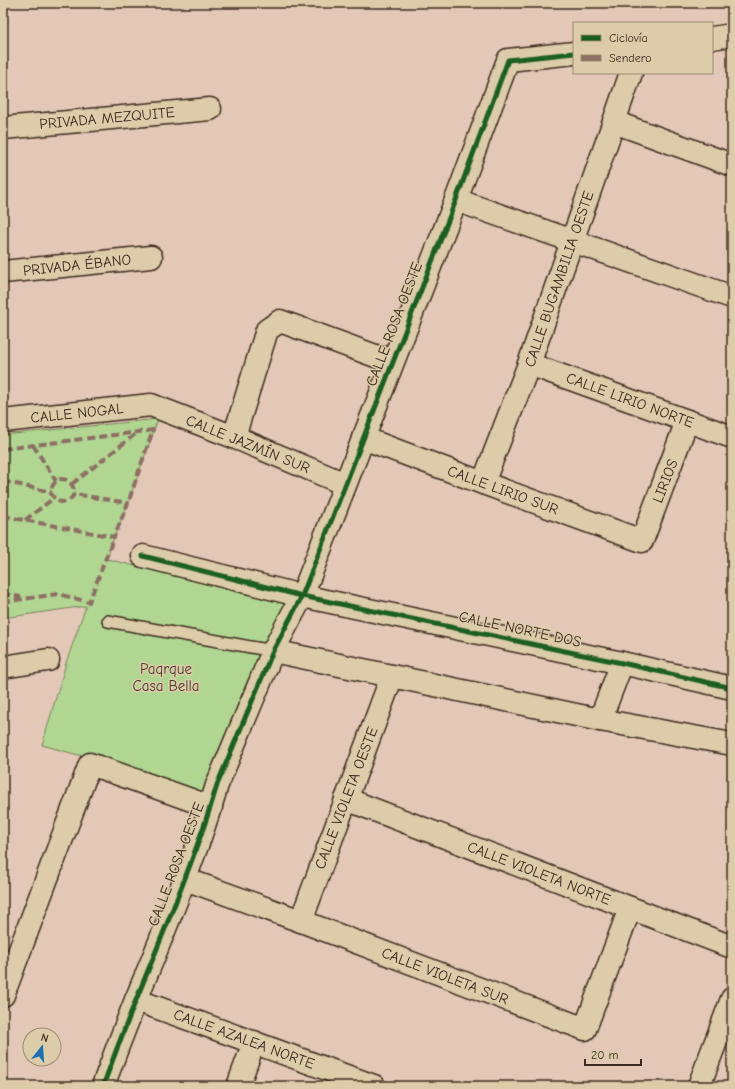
<svg xmlns="http://www.w3.org/2000/svg" width="735" height="1089" viewBox="0 0 735 1089" font-family="'Comic Neue',sans-serif">
  <rect width="100%" height="100%" fill="#e4c8b7"/>
  <filter id="ink" filterUnits="userSpaceOnUse"><feTurbulence type="fractalNoise" baseFrequency=".025" numOctaves="2"/><feDisplacementMap in="SourceGraphic" scale="8" xChannelSelector="R" yChannelSelector="G"/><feConvolveMatrix kernelMatrix="1 2 1 2 8 2 1 2 1" color-interpolation-filters="sRGB"/></filter>
  <g filter="url(#ink)">
    <path fill="#b0d692" stroke="#768058" d="M158,419L128,503L114,537L107,559L303,608L282,653L221,805L93,759L42,745L67,660L86,606L3,618V435Z"/>
    <g fill="none" stroke-linecap="round" stroke-linejoin="round">
      <g stroke="#3b2a1e" stroke-width="14">
        <path id="lane" d="M108,621L273,651"/>
      </g>
      <g stroke="#3b2a1e" stroke-width="25">
        <g id="street">
          <path d="M712,38L732,35"/>
          <path d="M614,122L732,165"/>
          <path d="M3,128L210,109"/>
          <path d="M456,200L732,297"/>
          <path d="M3,272L151,257"/>
          <path d="M529,364L732,437"/>
          <path d="M3,421L151,405L234,437L345,484"/>
          <path d="M234,437L267,330L280,321L392,362"/>
          <path d="M363,438L483,483L642,541L687,421"/>
          <path d="M483,483L529,364L631,73"/>
          <path d="M143,556L302,596L622,663L732,688"/>
          <path d="M273,651L600,720L732,744"/>
          <path d="M3,667L48,660"/>
          <path d="M600,720L622,663"/>
          <path d="M346,799L732,947"/>
          <path d="M185,879L301,921L585,1029L630,908"/>
          <path d="M301,921L392,676"/>
          <path d="M3,995L90,764L211,807"/>
          <path d="M136,1000L374,1086"/>
          <path d="M103,1086C119,1042 136,999 154,956C177,899 200,843 217,785L273,651L302,596L456,200L508,60L574,53"/>
          <path d="M238,1086L254,1042"/>
          <path d="M699,1086L732,999"/>
        </g>
      </g>
      <use href="#lane" stroke="#ddcca9" stroke-width="11"/>
      <use href="#street" stroke="#ddcca9" stroke-width="22"/>
      <g stroke="#8d6e63" stroke-width="4" stroke-dasharray="8 4" stroke-linecap="butt">
        <path d="M33,445L56,481"/>
        <path d="M3,449L153,430L128,503"/>
        <path d="M3,481L50,492C53,497 57,503 64,502C89,496 60,460 50,492"/>
        <path d="M72,484L138,432"/>
        <path d="M3,516L114,537L128,503L74,494"/>
        <path d="M25,520L54,498"/>
        <path d="M3,594L21,597"/>
        <path d="M3,602L58,594L89,602L114,537"/>
      </g>
      <g stroke="#ddcca9" stroke-width="8">
        <g id="cycleway">
          <path d="M143,556L302,596L622,663L732,688"/>
          <path d="M103,1086C119,1042 136,999 154,956C177,899 200,843 217,785L273,651L302,596L456,200L508,60L574,53"/>
        </g>
      </g>
      <use href="#cycleway" stroke="#1b5e20" stroke-width="5"/>
    </g>
  </g>
  <g text-anchor="middle" dominant-baseline="central" stroke-width="3" stroke-linejoin="round" paint-order="stroke">
    <g font-size="15" fill="#3b2a1e" stroke="#ddcca9">
      <text transform="translate(107 118) rotate(-5)">PRIVADA MEZQUITE</text>
      <text transform="translate(77 265) rotate(-6)">PRIVADA ÉBANO</text>
      <text transform="translate(559 279) rotate(-71)">CALLE BUGAMBILIA OESTE</text>
      <text transform="translate(394 324) rotate(-69)">CALLE ROSA OESTE</text>
      <text transform="translate(630 400) rotate(20)">CALLE LIRIO NORTE</text>
      <text transform="translate(77 413) rotate(-6)">CALLE NOGAL</text>
      <text transform="translate(248 444) rotate(22)">CALLE JAZMÍN SUR</text>
      <text transform="translate(665 481) rotate(-69)">LIRIOS</text>
      <text transform="translate(503 490) rotate(20)">CALLE LIRIO SUR</text>
      <text transform="translate(520 629) rotate(12)">CALLE NORTE DOS</text>
      <text transform="translate(346 798) rotate(-69)">CALLE VIOLETA OESTE</text>
      <text transform="translate(176 864) rotate(-69)">CALLE ROSA OESTE</text>
      <text transform="translate(539 873) rotate(21)">CALLE VIOLETA NORTE</text>
      <text transform="translate(445 976) rotate(21)">CALLE VIOLETA SUR</text>
      <text transform="translate(244 1039) rotate(20)">CALLE AZALEA NORTE</text>
    </g>
    <g font-size="15" fill="#473b2a" stroke="#ddcca9">
      <text x="166" y="669">Paqrque<tspan x="166" dy="17">Casa Bella</tspan></text>
    </g>
  </g>
  <rect width="735" height="1089" fill="none" stroke="#ddcca9" stroke-width="16"/>
  <rect x="8" y="8" width="719" height="1073" fill="none" stroke="#3b2a1e" stroke-width="1.5" filter="url(#ink)"/>
  <rect x="573" y="22" width="140" height="52" fill="#ddcca9" stroke="#9c8b71"/>
  <rect x="581" y="35" width="20" height="6" fill="#1b5e20" stroke="#9c8b71"/>
  <text x="609" y="42" font-size="12" fill="#3b2a1e">Ciclovía</text>
  <rect x="581" y="55" width="20" height="6" fill="#8d6e63" stroke="#9c8b71"/>
  <text x="609" y="62" font-size="12" fill="#3b2a1e">Sendero</text>
  <g transform="translate(42 1047) rotate(17)"><circle r="19" fill="#ddcca9" stroke="#9c8b71"/>
  <path d="M0-3L7 15L0 10L-7 15Z" fill="#1f6fb2"/>
  <text y="-6" font-size="11" font-weight="bold" text-anchor="middle" fill="#3b2a1e">N</text>
  </g>
  <path d="M585 1059v6h56v-6" fill="none" stroke="#3b2a1e" stroke-width="2"/>
  <text x="591" y="1059" font-size="12" fill="#3b2a1e" stroke="#ddcca9" stroke-width="3" paint-order="stroke">20 m</text>
</svg>
